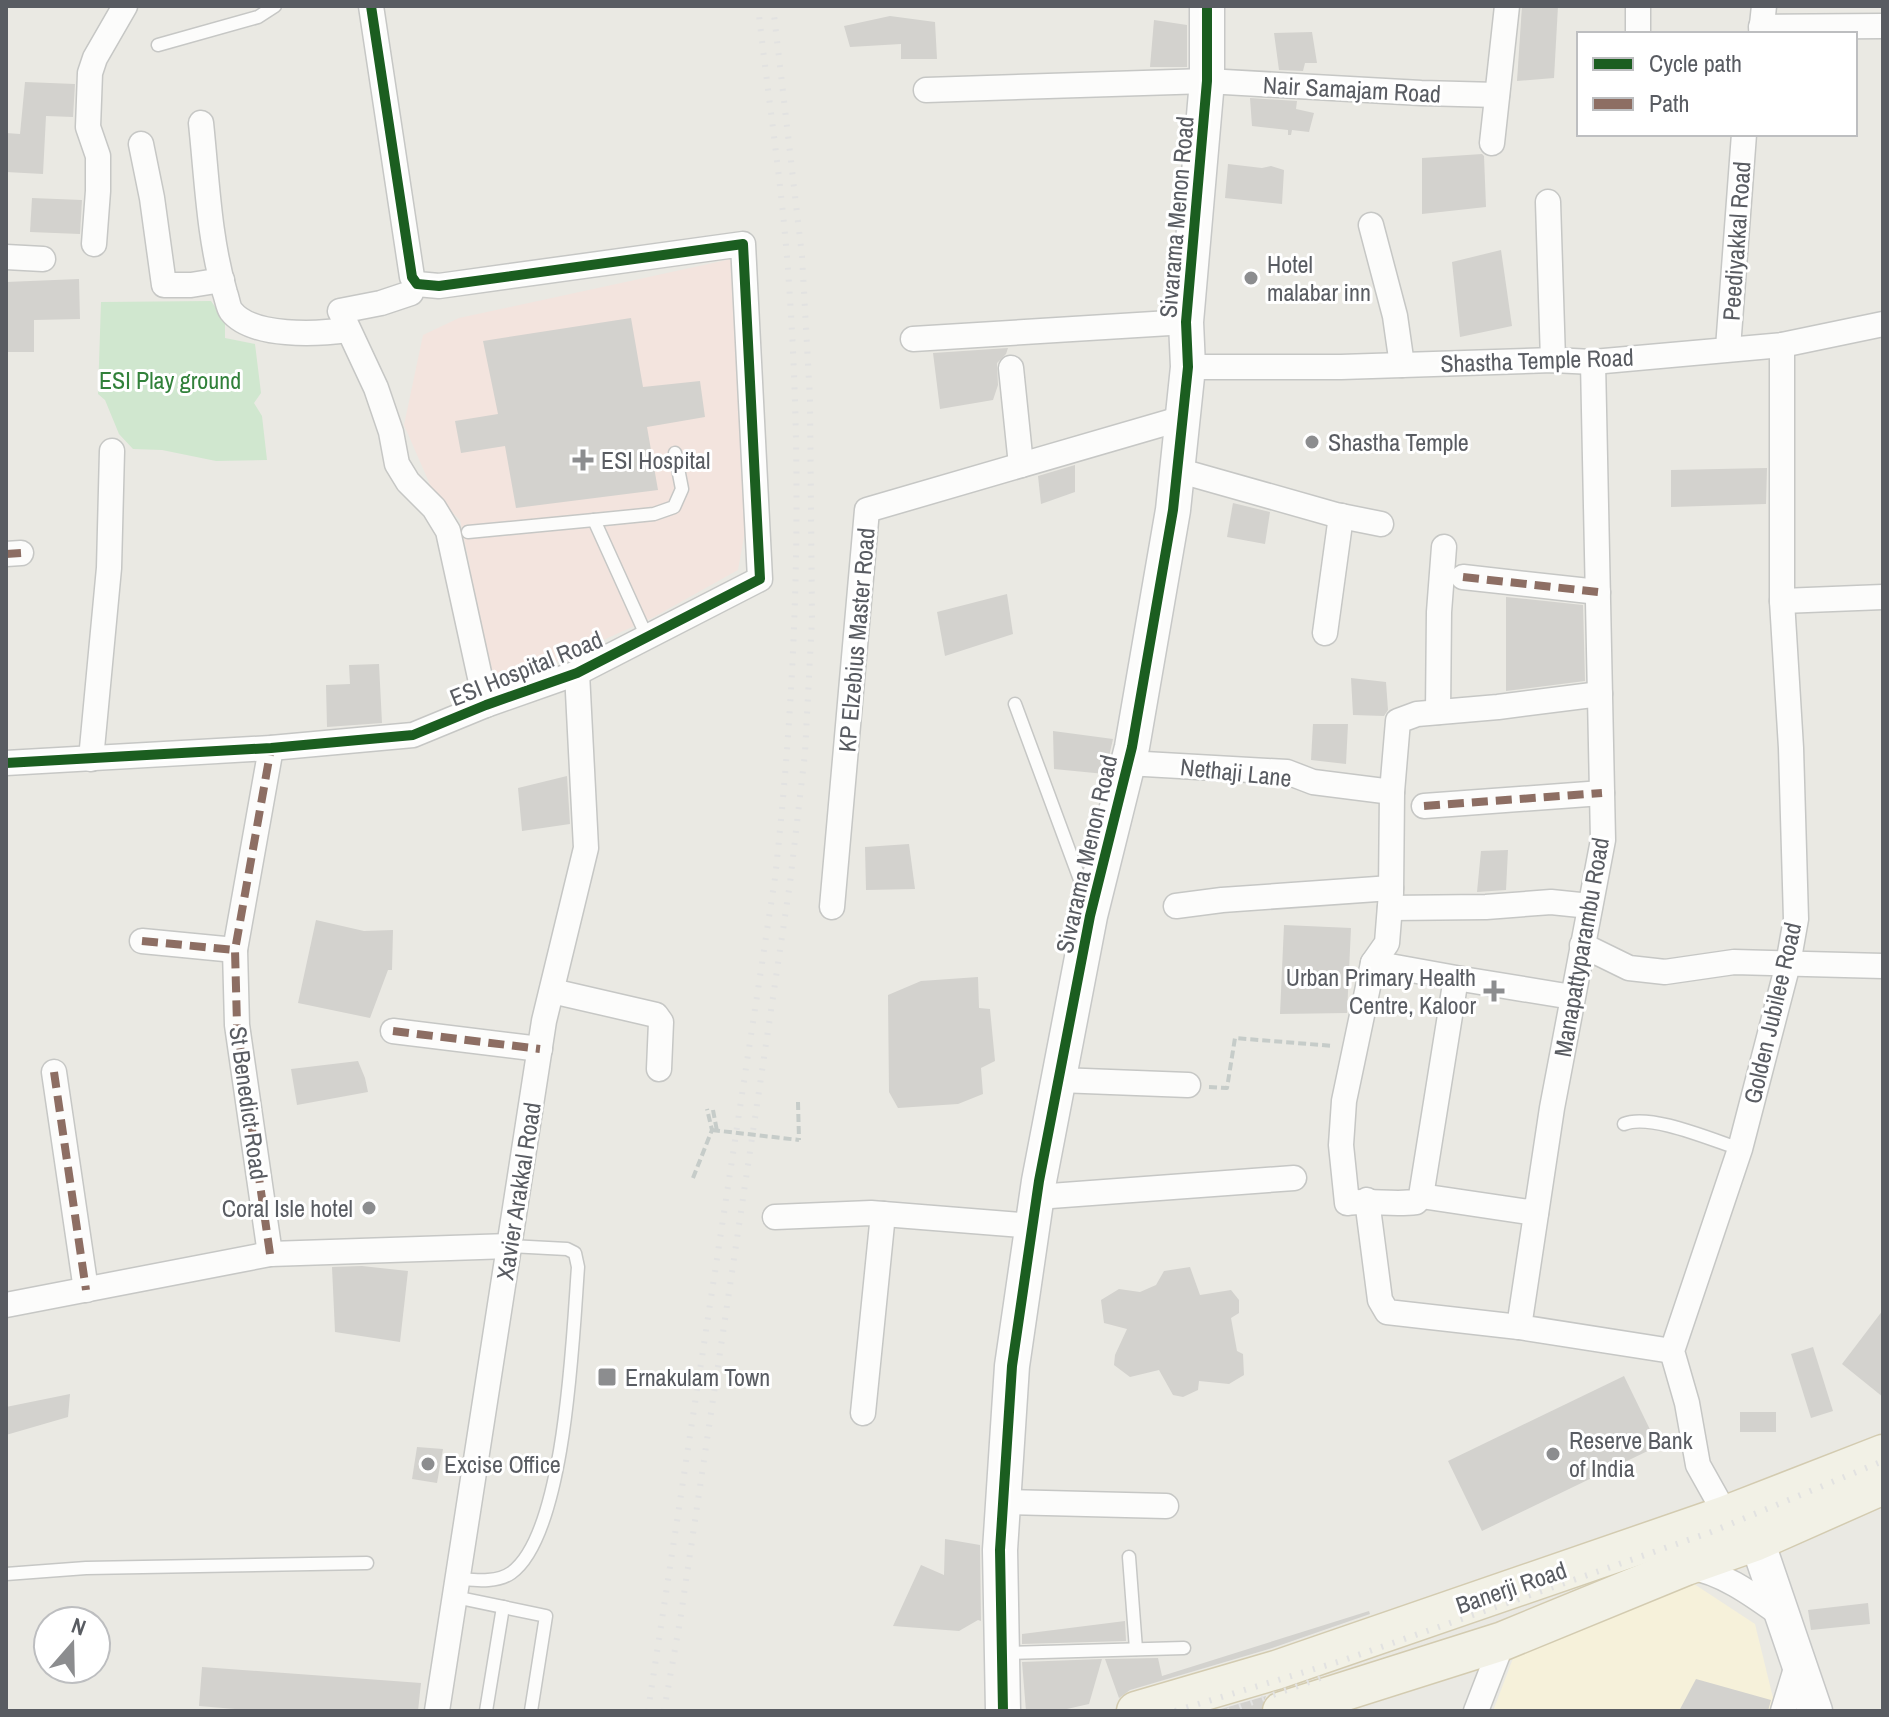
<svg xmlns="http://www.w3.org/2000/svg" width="1889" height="1717" viewBox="0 0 1889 1717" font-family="'Archivo Narrow',sans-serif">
  <rect width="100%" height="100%" fill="#eae9e3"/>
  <path fill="#f6f1da" d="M1685,1578L1755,1624L1775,1706L1773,1711H1493L1515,1653Z"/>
  <path fill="#f3e4de" d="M736,258L747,520L738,570L652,618L499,687L490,675L469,599L470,567L460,520L435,496L404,425L423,335L459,318Z"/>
  <path fill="#d0e7cf" d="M211,301L225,321V338L255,344L261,393L254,403L262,416L267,460L216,461L162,450L133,449L119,434L105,400L98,394L101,302Z"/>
  <g fill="#d3d2ce">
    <path d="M1522,6H1558L1554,78L1517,81Z"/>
    <path d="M890,16L935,22L937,59H901V44L850,47L844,26Z"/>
    <path d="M1154,20L1187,25V67H1150Z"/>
    <path d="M1312,32L1317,63H1305L1303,71L1279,70L1274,33Z"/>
    <path d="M25,82L75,84L73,117L46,116L43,174L6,172V133L20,134Z"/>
    <path d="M1250,98L1297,101L1296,109L1314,113L1309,132L1292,130L1291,135H1288V130L1252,126Z"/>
    <path d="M1482,154L1484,156L1486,207L1422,214V158Z"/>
    <path d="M1228,164L1262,168L1271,166L1284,170L1282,204L1225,198Z"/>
    <path d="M32,198L82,200L80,234L30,232Z"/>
    <path d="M1501,250L1512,326L1460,337L1452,262Z"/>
    <path d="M79,279L80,319L34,320V352H6V282Z"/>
    <path d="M631,318L643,387L700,381L705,417L647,427L658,490L516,508L505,446L461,453L455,421L498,414L483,341Z"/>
    <path d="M1008,348L1006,354L997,363L998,385L993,400L940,409L933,353Z"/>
    <path d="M1075,465V492L1041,504L1038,476Z"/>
    <path d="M1767,468L1766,504L1671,507V470Z"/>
    <path d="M1233,503L1270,512L1265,544L1227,537Z"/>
    <path d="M1007,594L1013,634L945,656L937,612Z"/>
    <path d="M1506,597L1583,605L1585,681L1506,691Z"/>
    <path d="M379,664L382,723L327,727L326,685L350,684L349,665Z"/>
    <path d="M1351,678L1386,682L1388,710L1384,716L1353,715Z"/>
    <path d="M1313,724H1348L1346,764L1311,760Z"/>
    <path d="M1053,731L1113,739L1105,774L1054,769Z"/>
    <path d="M567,776L570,824L522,831L518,788Z"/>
    <path d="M909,844L915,889L866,890L865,847Z"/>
    <path d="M1508,850L1506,890L1477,892L1481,851Z"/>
    <path d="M316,920L364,931L393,930L392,970H388L370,1018L298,1003Z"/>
    <path d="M1284,925L1351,928L1347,1013L1280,1014Z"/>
    <path d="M978,977L979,1008L990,1009L995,1061L981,1068L983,1094L958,1104L898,1108L889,1092L888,995L921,981Z"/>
    <path d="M358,1061L365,1078L368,1092L297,1105L291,1069Z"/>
    <path d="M362,1266L408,1271L400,1342L335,1332L332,1267Z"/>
    <path d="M1190,1267L1200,1295L1231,1290L1239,1300V1313L1231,1318L1237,1351L1243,1354L1244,1375L1229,1384L1199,1381L1198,1390L1183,1397L1173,1395L1159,1370L1130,1377L1114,1365L1115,1355L1127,1329L1104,1323L1101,1300L1119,1289L1140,1292L1156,1285L1164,1271Z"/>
    <path d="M1883,1310V1397L1842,1364Z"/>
    <path d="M1813,1347L1833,1411L1811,1418L1791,1354Z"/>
    <path d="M1624,1376L1658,1446L1482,1531L1448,1461Z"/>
    <path d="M70,1394L68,1417L6,1435V1407Z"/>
    <rect x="1740" y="1412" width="36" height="20"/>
    <path d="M417,1447L443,1449L437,1483L412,1479Z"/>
    <path d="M945,1539L980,1545L981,1621L978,1620L959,1631L893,1626L921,1565L944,1575Z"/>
    <path d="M1868,1603L1870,1624L1811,1630L1808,1610Z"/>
    <path d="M1369,1611L1370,1614L1269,1649L1130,1690L1119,1698L1105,1659L1158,1658L1162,1676Z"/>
    <path d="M1125,1621L1126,1641L1022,1644V1634Z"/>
    <path d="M1102,1659L1089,1704L1058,1711H1026L1022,1662Z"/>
    <path d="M202,1667L421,1683L418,1711H260L199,1706Z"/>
    <path d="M1696,1679L1771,1700L1768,1711H1679Z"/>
    <path d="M1266,1696L1261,1711H1214Z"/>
  </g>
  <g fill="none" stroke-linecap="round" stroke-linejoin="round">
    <g stroke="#c6c7c5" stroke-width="15">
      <g id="lane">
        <path d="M158,45L258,17L275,6"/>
        <path d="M468,532L594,520"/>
        <path d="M647,637L594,520L654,514L674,507L682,489L675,453"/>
        <path d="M1015,704L1086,896"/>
        <path d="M1624,1124C1650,1113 1712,1140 1740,1149"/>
        <path d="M1129,1557L1136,1649"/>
        <path d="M6,1574L86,1568L367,1563"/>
        <path d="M458,1579C474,1580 497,1583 511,1573C566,1534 573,1333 578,1267L575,1253L567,1249L510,1246"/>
        <path d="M455,1597L546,1616L531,1711"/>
        <path d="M1005,1653L1184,1648"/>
        <path d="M486,1711L503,1607"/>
      </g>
    </g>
    <g stroke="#c6c7c5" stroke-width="27">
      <g id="street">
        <path d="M1638,6V34"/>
        <path d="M1761,27L1883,26"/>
        <path d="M1761,34L1764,6"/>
        <path d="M926,90L1207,81L1421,93L1497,95"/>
        <path d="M201,123C207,180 209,239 225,293C227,298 228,307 231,311C252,338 318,334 348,330"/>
        <path d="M1492,143L1507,6"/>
        <path d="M141,144L152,198L164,285H191L222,280"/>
        <path d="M1548,202L1553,360"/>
        <path d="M1371,225L1395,316L1402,365"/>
        <path d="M94,244L98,191V156L88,127L90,73L95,58L125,6"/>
        <path d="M6,257L43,259"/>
        <path d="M411,293L381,303L340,311L376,388L391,432L397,464L408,482L434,508L448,531L486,705"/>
        <path d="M913,339L1186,322"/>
        <path d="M1728,348L1744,134"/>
        <path d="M1593,362L1603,840L1552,1108L1519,1327L1672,1351"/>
        <path d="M1188,367H1341L1553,360L1593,362L1782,345L1883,324"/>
        <path d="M1011,368L1021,465"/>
        <path d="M1177,470L1336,515L1381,524"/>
        <path d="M6,554L21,553"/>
        <path d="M1463,577L1598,592"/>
        <path d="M1782,601L1883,597"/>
        <path d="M1325,633L1341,516"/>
        <path d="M1438,712L1439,612L1444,547"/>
        <path d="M91,759L109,568L112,451"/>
        <path d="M6,763L271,748L413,735L486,705L577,673L760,579L743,244L439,286L417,284L412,277L371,6"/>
        <path d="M1127,763L1287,772L1313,782L1392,792"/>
        <path d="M1424,806L1602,793"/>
        <path d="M1176,906L1222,900L1391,888"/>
        <path d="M832,907L867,510L1183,418"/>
        <path d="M1390,908L1486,907L1551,902L1590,906"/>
        <path d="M142,941L235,950"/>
        <path d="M1582,945L1629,968L1665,972L1734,962L1883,966"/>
        <path d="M1373,963L1387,943L1391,893L1392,792L1398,721L1417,714L1498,707L1600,694"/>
        <path d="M1456,978L1373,963L1344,1101L1341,1145L1347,1203C1370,1200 1393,1205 1416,1202L1421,1196L1456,978L1572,997"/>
        <path d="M552,991L656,1015L661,1022L659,1069"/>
        <path d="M393,1031L540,1049"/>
        <path d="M54,1072L86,1290"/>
        <path d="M1059,1080L1188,1085"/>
        <path d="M1421,1196L1536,1213"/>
        <path d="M1037,1197L1294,1178"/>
        <path d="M1367,1200L1380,1300L1387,1312L1519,1327"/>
        <path d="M775,1217L871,1213L1033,1226"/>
        <path d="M270,1254L237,1025L235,950L271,748"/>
        <path d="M6,1305L270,1254L510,1246"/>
        <path d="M863,1413L883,1214"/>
        <path d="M1003,1502L1166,1506"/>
        <path d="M1726,1515L1698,1465L1687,1403L1672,1351L1740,1149L1788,964L1796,919L1791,748L1782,601V345"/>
        <path d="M1688,1567C1722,1572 1753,1595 1781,1615"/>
        <path d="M437,1711L544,1021L586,848L577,673"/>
        <path d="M1476,1711L1503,1641"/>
        <path d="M1783,1711L1798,1662"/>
      </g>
    </g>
    <g stroke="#c7c8c7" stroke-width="37">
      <g id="secondary">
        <path d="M1757,1541L1815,1711"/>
        <path d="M1003,1711L1000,1550L1012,1366L1039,1181L1090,916L1132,747L1173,510L1188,367L1186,322L1207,81V6"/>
      </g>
    </g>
    <g stroke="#d3cbb0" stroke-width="41">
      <g id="primary">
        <path d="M1136,1711L1276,1670L1726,1515L1883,1454"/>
        <path d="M1282,1711L1503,1641L1686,1566L1757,1541L1883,1485"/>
      </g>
    </g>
    <g stroke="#c6ccc9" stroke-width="4" stroke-dasharray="8 4" stroke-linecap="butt">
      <path d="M1209,1087L1227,1088L1235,1038L1333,1046"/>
      <path d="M798,1102L799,1140"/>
      <path d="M713,1110L717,1131"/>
      <path d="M693,1178L712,1130L707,1109"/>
    </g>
    <use href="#lane" stroke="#fcfcfb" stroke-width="12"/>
    <use href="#street" stroke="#fcfcfb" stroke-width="24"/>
    <use href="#secondary" stroke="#fcfcfb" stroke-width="34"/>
    <use href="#primary" stroke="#f2f1e6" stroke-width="38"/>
    <g stroke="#e2e2e1" stroke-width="6" stroke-dasharray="2 10" stroke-linecap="butt">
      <path d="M648,1711L775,878C797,680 803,483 789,284C783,191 768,98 758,6"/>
      <path d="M664,1711L680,1621L790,883L805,753L812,620L810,400L802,256L773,6"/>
      <path d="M1175,1711L1341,1661L1711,1532L1883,1461"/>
      <path d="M1228,1711L1326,1676"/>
    </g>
    <path stroke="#c6ccc9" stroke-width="4" stroke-dasharray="8 4" stroke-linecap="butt" d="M712,1130L799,1140"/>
    <g stroke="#8d6e63" stroke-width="8" stroke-dasharray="16 8" stroke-linecap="butt">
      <path d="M6,554L21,553"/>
      <path d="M1463,577L1598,592"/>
      <path d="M1424,806L1602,793"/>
      <path d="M142,941L235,950"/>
      <path d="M393,1031L540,1049"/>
      <path d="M54,1072L86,1290"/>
      <path d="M270,1254L237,1025L235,950L271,748"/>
    </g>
    <g stroke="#fff" stroke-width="15">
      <g id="cycleway">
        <path d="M6,763L271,748L413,735L486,705L577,673L760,579L743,244L439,286L417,284L412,277L371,6"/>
        <path d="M1003,1711L1000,1550L1012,1366L1039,1181L1090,916L1132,747L1173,510L1188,367L1186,322L1207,81V6"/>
      </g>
    </g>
    <use href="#cycleway" stroke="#1b5e20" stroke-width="10"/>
  </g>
  <g fill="#8c8d8f" stroke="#fff" stroke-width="3">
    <circle cx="1251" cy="278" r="8"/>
    <circle cx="1312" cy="442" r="8"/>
    <path d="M579 448h8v8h8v8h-8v8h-8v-8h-8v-8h8z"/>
    <path d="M1490 979h8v8h8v8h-8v8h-8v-8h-8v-8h8z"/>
    <circle cx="369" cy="1208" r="8"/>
    <rect x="597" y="1367" width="20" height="20" rx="4"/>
    <circle cx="1553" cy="1454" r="8"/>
    <circle cx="428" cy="1464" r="8"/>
  </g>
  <g text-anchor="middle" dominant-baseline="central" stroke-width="6" stroke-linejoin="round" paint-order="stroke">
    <g font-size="24" fill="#595c62" stroke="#fff">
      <text transform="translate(1352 89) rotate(3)">Nair Samajam Road</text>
      <text transform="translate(1176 217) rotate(-85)">Sivarama Menon Road</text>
      <text transform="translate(1736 241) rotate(-86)">Peediyakkal Road</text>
      <text transform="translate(1537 360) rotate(-2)">Shastha Temple Road</text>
      <text transform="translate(856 640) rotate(-85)">KP Elzebius Master Road</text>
      <text transform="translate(526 668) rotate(-22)">ESI Hospital Road</text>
      <text transform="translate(1236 772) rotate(6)">Nethaji Lane</text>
      <text transform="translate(1086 854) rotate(-77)">Sivarama Menon Road</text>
      <text transform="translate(1581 947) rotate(-80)">Manapattyparambu Road</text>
      <text transform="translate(1772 1013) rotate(-77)">Golden Jubilee Road</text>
      <text transform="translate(249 1103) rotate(82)">St Benedict Road</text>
      <text transform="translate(518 1191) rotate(-81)">Xavier Arakkal Road</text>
      <text transform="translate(1511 1587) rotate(-19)">Banerji Road</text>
    </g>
    <g font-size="24" fill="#595c62" stroke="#fff" text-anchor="start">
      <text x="1267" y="264">Hotel<tspan x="1267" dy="28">malabar inn</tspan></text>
      <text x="1328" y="442">Shastha Temple</text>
      <text x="601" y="460">ESI Hospital</text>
      <text x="1476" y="977" text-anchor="end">Urban Primary Health<tspan x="1476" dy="28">Centre, Kaloor</tspan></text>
      <text x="353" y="1208" text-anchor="end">Coral Isle hotel</text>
      <text x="625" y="1377">Ernakulam Town</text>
      <text x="1569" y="1440">Reserve Bank<tspan x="1569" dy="28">of India</tspan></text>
      <text x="444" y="1464">Excise Office</text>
    </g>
    <g font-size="24" fill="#31813a" stroke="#fff">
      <text x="170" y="380">ESI Play ground</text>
    </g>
  </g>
  <rect width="1889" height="1717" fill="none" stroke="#595c62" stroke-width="16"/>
  <rect x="1577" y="32" width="280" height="104" fill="#ffffff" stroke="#bdbec0" stroke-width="2"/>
  <rect x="1593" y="58" width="40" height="12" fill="#1b5e20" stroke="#bdbec0" stroke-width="2"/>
  <text x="1649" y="72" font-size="24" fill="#595c62">Cycle path</text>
  <rect x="1593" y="98" width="40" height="12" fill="#8d6e63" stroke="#bdbec0" stroke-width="2"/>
  <text x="1649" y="112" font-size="24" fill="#595c62">Path</text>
  <g transform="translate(72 1645) rotate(20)"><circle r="38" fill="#ffffff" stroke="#bdbec0" stroke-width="2"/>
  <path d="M0-6L14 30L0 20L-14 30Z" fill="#8c8d8f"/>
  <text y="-12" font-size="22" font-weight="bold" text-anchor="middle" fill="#595c62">N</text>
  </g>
</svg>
